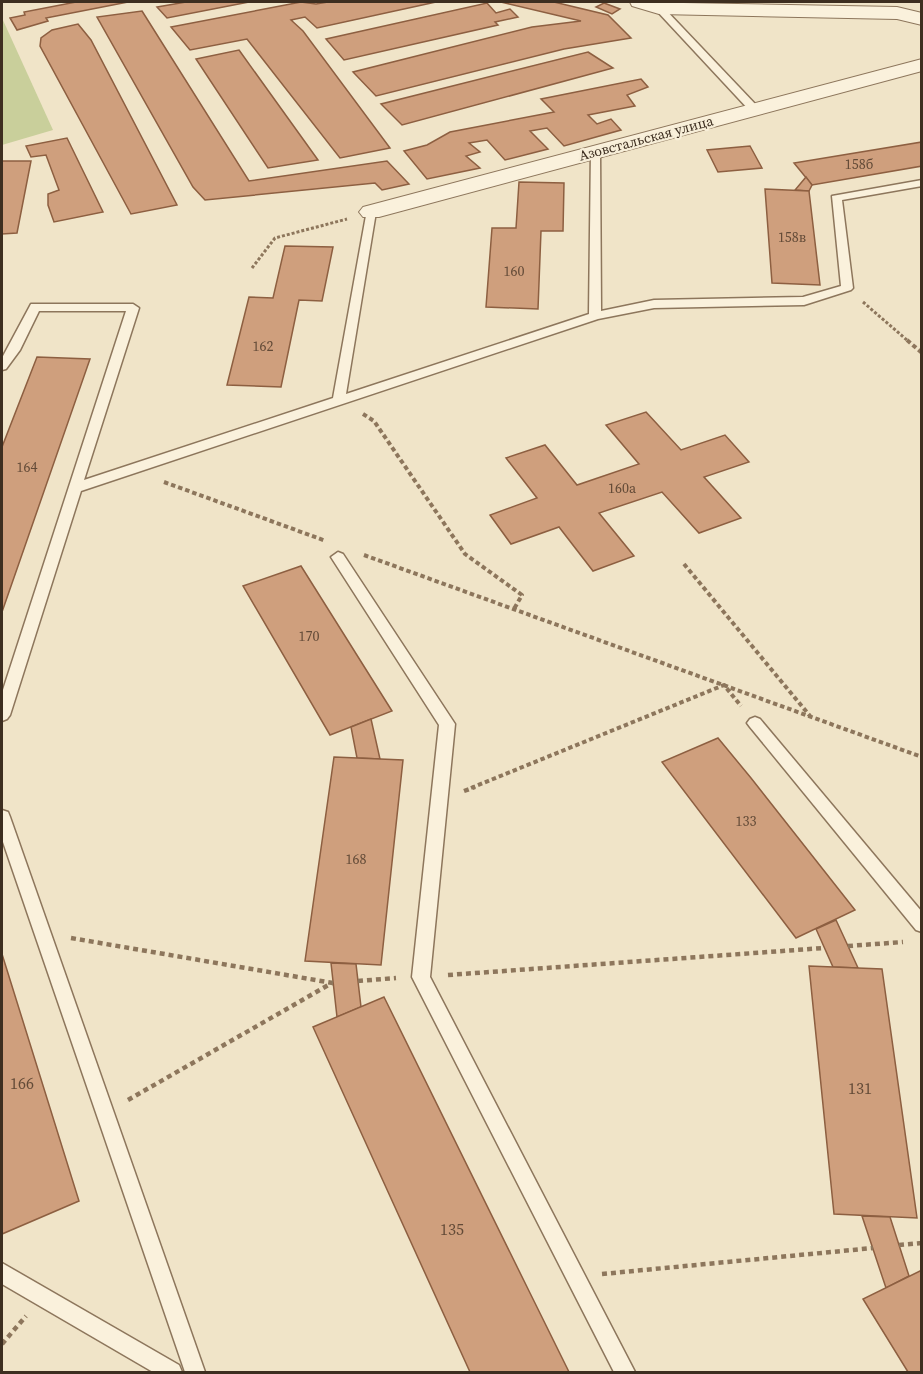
<svg xmlns="http://www.w3.org/2000/svg" width="923" height="1374" viewBox="0 0 923 1374" font-family="'Source Serif 4',serif">
  <rect width="100%" height="100%" fill="#f0e4c8"/>
  <path fill="#c9cf9b" d="M2,18L53,130L2,145Z"/>
  <g fill="#cf9f7d" stroke="#8d5f41" stroke-width="1.5">
    <path d="M76,2H128L46,18L48,21L17,30L10,18L25,15L24,12Z"/>
    <path d="M186,2H249L167,18L157,7Z"/>
    <path d="M301,2L316,4L328,2H436L317,28L305,17L291,20L303,31L390,148L340,158L247,39L190,50L171,27Z"/>
    <path d="M501,2H554L608,15L631,38L564,49L376,96L353,72L532,27L581,21Z"/>
    <path d="M487,3L496,13L510,9L518,17L495,22L498,25L344,60L326,39Z"/>
    <path d="M604,3L620,9L612,14L596,7Z"/>
    <path d="M142,11L249,181L387,161L409,184L382,190L375,183L205,200L193,187L97,17Z"/>
    <path d="M78,24L91,40L177,205L131,214L40,46L41,38L52,30Z"/>
    <path d="M239,50L318,160L268,168L196,59Z"/>
    <path d="M588,52L613,68L402,125L381,104Z"/>
    <path d="M641,79L648,87L627,95L635,106L588,115L597,124L611,119L621,130L564,146L547,128L530,131L548,149L505,160L487,140L469,143L480,152L466,156L480,168L427,179L404,151L427,145L450,132L554,112L541,99Z"/>
    <path d="M67,138L103,212L54,222L48,205V194L59,190L46,155L31,157L26,146Z"/>
    <path d="M922,142V166L812,185L794,163Z"/>
    <path d="M750,146L762,168L718,172L707,150Z"/>
    <path d="M2,161H31L17,233L2,234Z"/>
    <path d="M806,177L812,185L809,191L795,190Z"/>
    <path d="M519,182L564,183L563,231H541L538,309L486,307L492,228H516Z"/>
    <path d="M765,189L809,191L820,285L772,283Z"/>
    <path d="M285,246L333,247L322,301L299,300L281,387L227,385L249,297L273,298Z"/>
    <path d="M37,357L90,359L2,612V447Z"/>
    <path d="M646,412L681,450L725,435L749,462L704,477L741,518L699,533L662,492L599,513L634,556L593,571L559,527L511,544L490,515L537,498L506,458L545,445L577,485L639,464L606,425Z"/>
    <path d="M301,566L392,711L330,735L243,586Z"/>
    <path d="M371,719L380,759L357,758L351,727Z"/>
    <path d="M718,738L751,778L855,910L796,938L662,762Z"/>
    <path d="M334,757L403,760L381,965L305,961Z"/>
    <path d="M836,920L848,946L858,968L833,967L816,929Z"/>
    <path d="M2,954L79,1201L2,1234Z"/>
    <path d="M331,963L356,964L361,1007L337,1017Z"/>
    <path d="M809,966L882,969L917,1218L834,1214Z"/>
    <path d="M384,997L530,1293L569,1372H470L313,1027Z"/>
    <path d="M862,1216L890,1217L909,1276L886,1288Z"/>
    <path d="M922,1270V1372H908L863,1299Z"/>
  </g>
  <g fill="none" stroke-linecap="round" stroke-linejoin="round">
    <g stroke="#8d765c" stroke-width="3">
      <g id="service">
        <path d="M656,6H662L758,107V111H750L656,10Z"/>
        <path d="M591,149L600,151L601,311L654,300L803,297L841,286L832,196L922,180V186L842,200L853,288L851,290L804,305L654,308L598,319L81,491L10,715L7,719L2,721V693L126,311H39L20,350L6,369L2,370V358L31,304H133L139,308L84,480L333,398L367,210L376,212L346,394L589,314Z"/>
        <path d="M338,552L343,554L455,724L430,977L635,1372H614L412,977L439,725L331,557Z"/>
        <path d="M755,717L760,719L922,912V932L916,930L750,727L747,723L750,719Z"/>
        <path d="M2,810L8,812L10,817L205,1372H185L2,839Z"/>
        <path d="M2,1263L179,1365L182,1372H153L2,1284Z"/>
      </g>
    </g>
    <g stroke="#8d765c" stroke-width="2">
      <g id="minor">
        <path d="M630,2L897,7L922,13V25L897,19L659,14L632,6Z"/>
        <path d="M922,59V71L379,217H363L359,212L363,207Z"/>
      </g>
    </g>
    <g stroke="#8d765c" stroke-width="3" stroke-dasharray="3 2" stroke-linecap="butt">
      <path d="M252,268L275,238L347,219"/>
      <path d="M863,302L908,341"/>
    </g>
    <g stroke="#8d765c" stroke-width="4" stroke-dasharray="4.5 3" stroke-linecap="butt">
      <path d="M907,340L922,353"/>
      <path d="M363,414L374,421L465,554L522,595L514,609"/>
      <path d="M164,482L326,541"/>
      <path d="M364,555L922,757"/>
      <path d="M684,564L810,716"/>
      <path d="M471,788L724,685L741,706"/>
    </g>
    <g stroke="#8d765c" stroke-width="4.5" stroke-dasharray="5 4" stroke-linecap="butt">
      <path d="M464,791L475,787"/>
      <path d="M71,938L333,983"/>
      <path d="M848,946L903,942"/>
      <path d="M448,975L824,948"/>
      <path d="M358,981L396,978"/>
      <path d="M128,1100L332,983"/>
      <path d="M899,1245L922,1243"/>
      <path d="M602,1274L873,1248"/>
      <path d="M2,1344L26,1316"/>
    </g>
    <use href="#service" fill="#faf1dc" fill-rule="evenodd"/>
    <use href="#minor" fill="#faf1dc" fill-rule="evenodd"/>
  </g>
  <g text-anchor="middle" dominant-baseline="central" stroke-width="4.5" stroke-linejoin="round" paint-order="stroke">
    <g font-size="14" fill="#3d2e20" stroke="#f7eed8">
      <text transform="translate(646 138) rotate(-15)">Азовстальская улица</text>
    </g>
    <g font-size="14" fill="#624a37">
      <text x="859" y="164">158б</text>
      <text x="792" y="237">158в</text>
      <text x="514" y="271">160</text>
      <text x="263" y="346">162</text>
      <text x="27" y="467">164</text>
      <text x="622" y="488">160а</text>
      <text x="309" y="636">170</text>
      <text x="746" y="821">133</text>
      <text x="356" y="859">168</text>
    </g>
    <g font-size="16" fill="#624a37">
      <text x="22" y="1083">166</text>
      <text x="860" y="1088">131</text>
      <text x="452" y="1229">135</text>
    </g>
  </g>
  <rect width="923" height="1374" fill="none" stroke="#3d2e20" stroke-width="6"/>
</svg>
